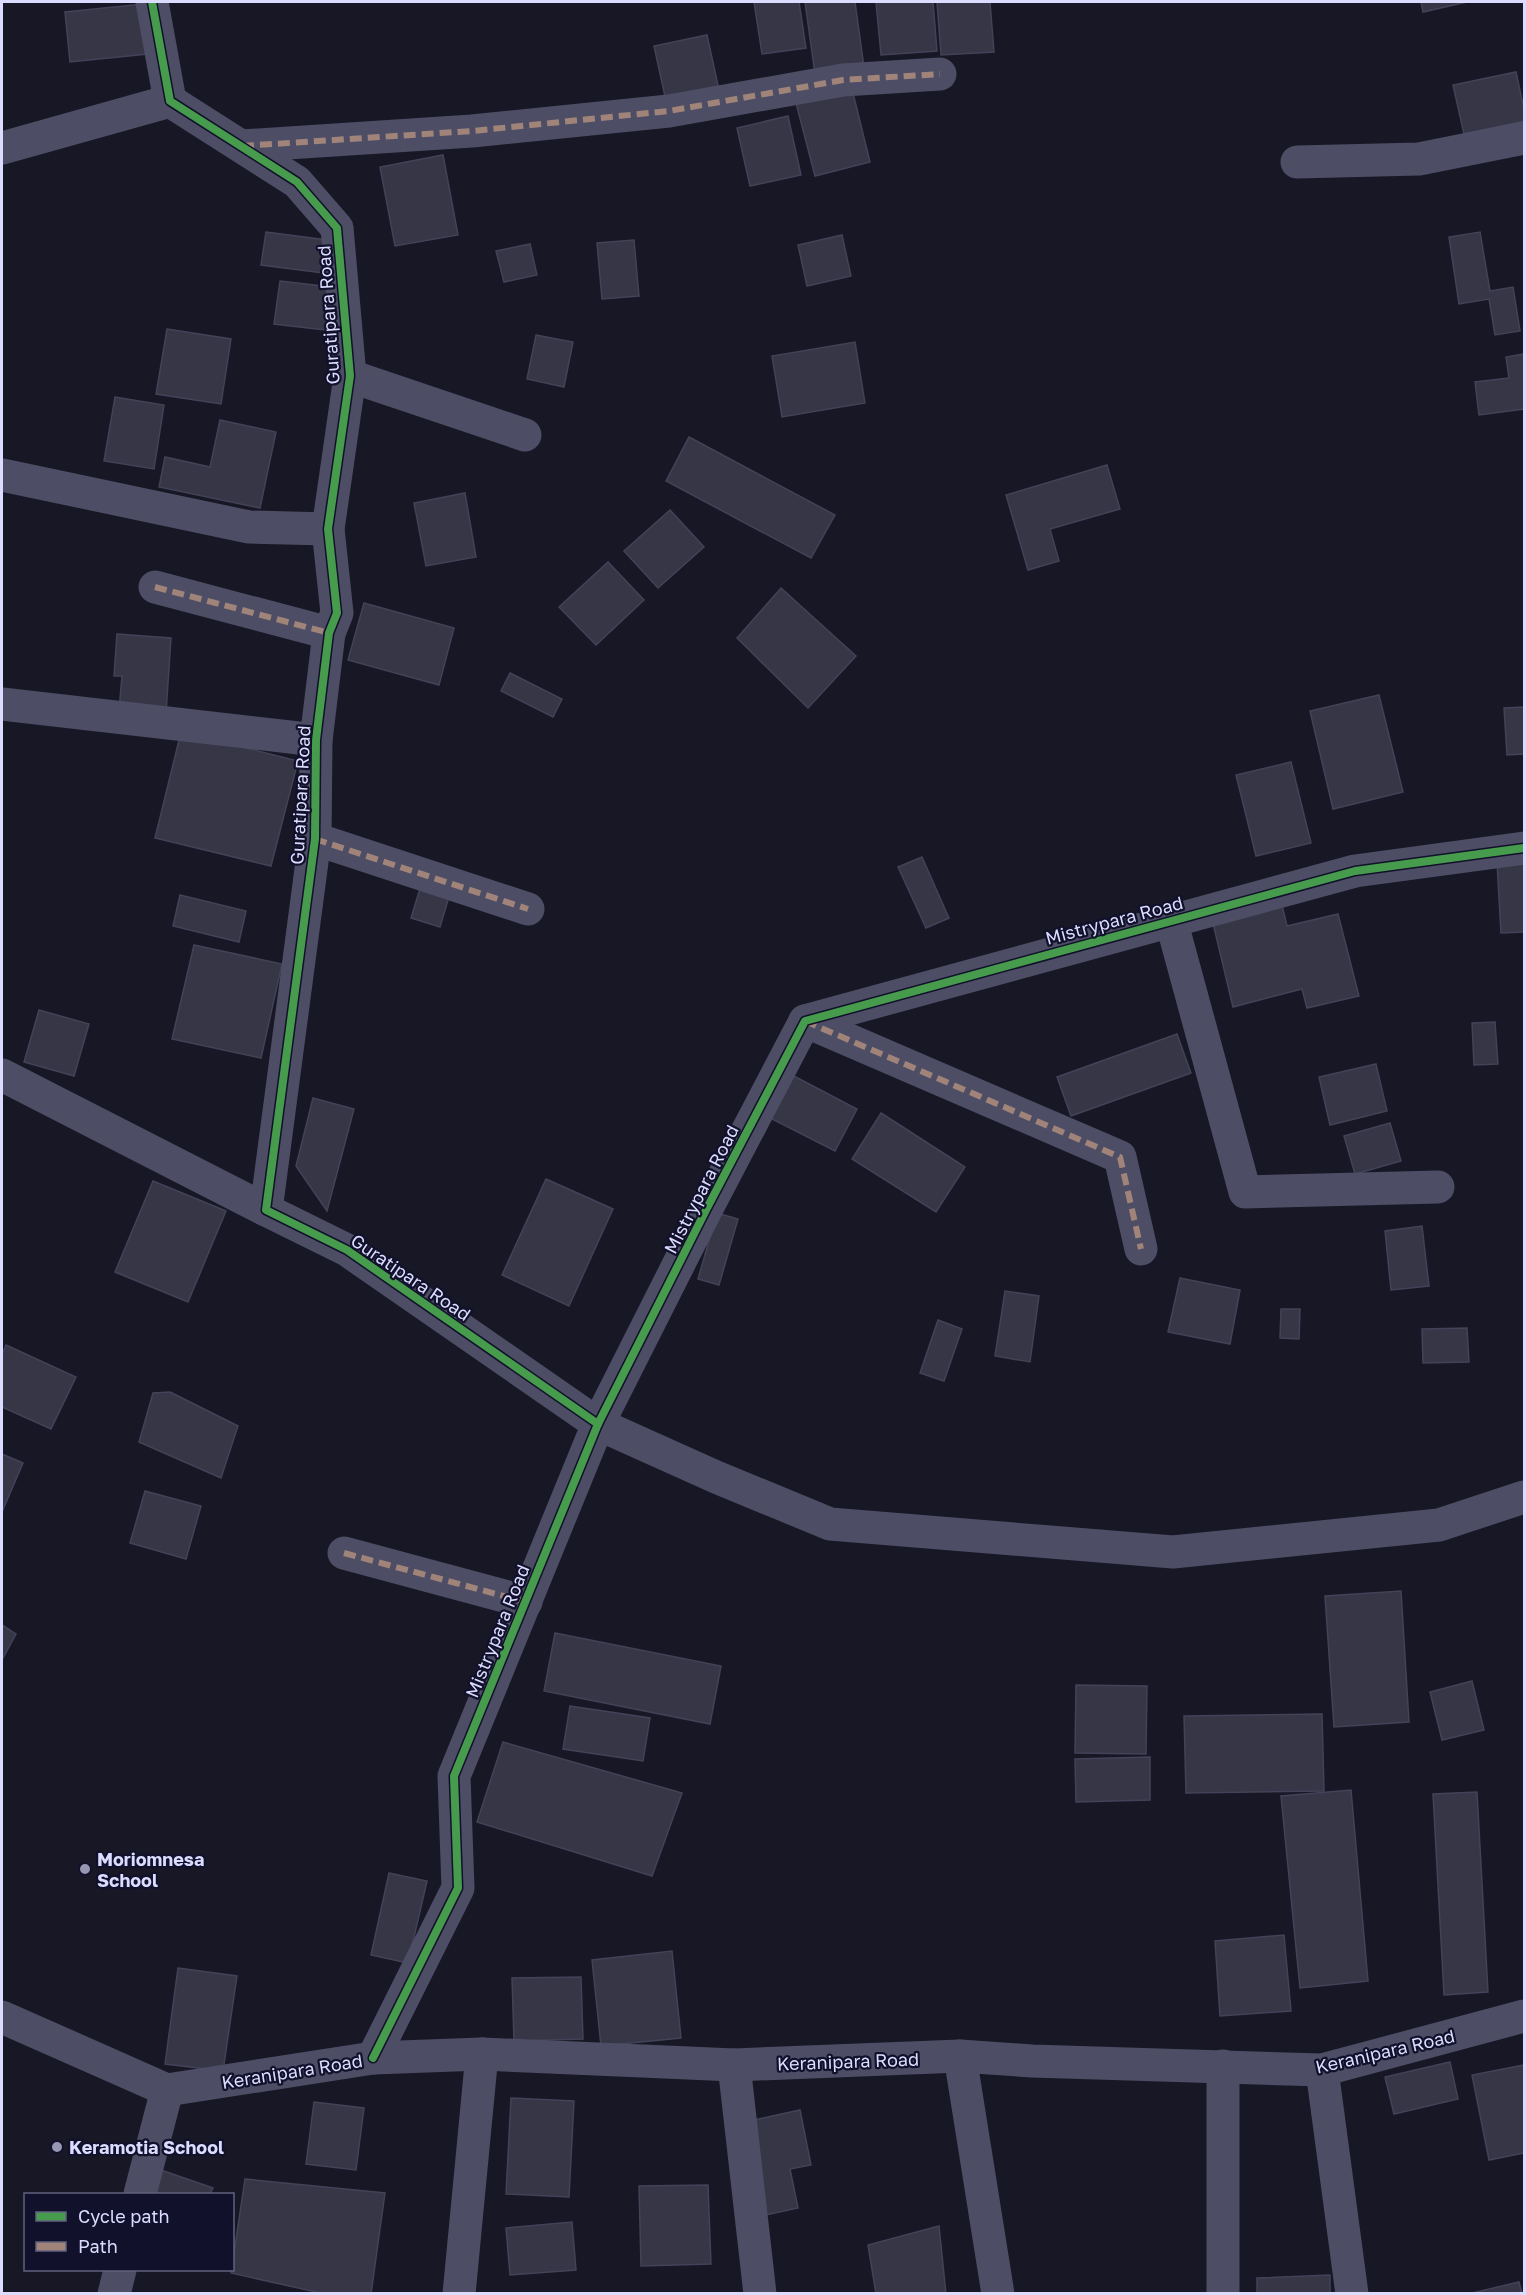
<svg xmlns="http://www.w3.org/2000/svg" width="1526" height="2295" viewBox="0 0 1526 2295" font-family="'Golos Text',sans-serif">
  <rect width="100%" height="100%" fill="#181725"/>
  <g fill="#363646" stroke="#434258" stroke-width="1.5">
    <path d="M754,2H799L806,48L762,54Z"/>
    <path d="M805,2H855L864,67L815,74Z"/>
    <path d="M876,2H933L937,51L881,55Z"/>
    <path d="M937,2H990L994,52L941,55Z"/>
    <path d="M1421,2H1467L1423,12Z"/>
    <path d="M143,4L148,54L70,62L65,12Z"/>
    <path d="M707,35L719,90L666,101L654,46Z"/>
    <path d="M1516,72L1524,109V121L1464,134L1453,85Z"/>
    <path d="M852,89L870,162L815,176L796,103Z"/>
    <path d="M788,116L801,175L750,186L737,128Z"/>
    <path d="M443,155L458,235L395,246L380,167Z"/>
    <path d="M266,232L327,240L323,273L261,265Z"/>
    <path d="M1480,232L1490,291L1513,287L1520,331L1495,335L1489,299L1459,304L1449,237Z"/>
    <path d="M842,235L851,276L807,286L798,245Z"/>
    <path d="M634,240L639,296L602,299L597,243Z"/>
    <path d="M530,244L537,275L504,282L496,251Z"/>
    <path d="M280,281L331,287L325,330L274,324Z"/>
    <path d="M167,329L231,339L221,404L156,394Z"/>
    <path d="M536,335L573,342L564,387L527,379Z"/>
    <path d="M855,342L865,403L782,417L772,356Z"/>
    <path d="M1524,354V409L1479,415L1475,382L1509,378L1506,357Z"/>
    <path d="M115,397L164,405L154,469L104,461Z"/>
    <path d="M220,420L276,432L260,508L159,487L165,457L210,467Z"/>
    <path d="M689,437L835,515L811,558L666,481Z"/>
    <path d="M1107,465L1120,509L1050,529L1059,561L1028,570L1006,495Z"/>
    <path d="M465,493L476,557L426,566L414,503Z"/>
    <path d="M670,510L704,547L658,588L624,551Z"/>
    <path d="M608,562L644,600L596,645L559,607Z"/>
    <path d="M781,588L856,656L808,708L737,638Z"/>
    <path d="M364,603L454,628L439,685L348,660Z"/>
    <path d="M117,634L171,638L166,713L119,710L122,676H114Z"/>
    <path d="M510,673L562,699L553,717L501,691Z"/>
    <path d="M1379,695L1403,792L1333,809L1310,711Z"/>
    <path d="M1524,707V754L1507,755L1504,708Z"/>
    <path d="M181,732L298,761L271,866L155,838Z"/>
    <path d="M1291,762L1311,843L1256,856L1236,775Z"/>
    <path d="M922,857L949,918L926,928L898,867Z"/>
    <path d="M1524,860V932L1501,933L1497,862Z"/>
    <path d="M422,882L451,890L440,927L411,918Z"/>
    <path d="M180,895L246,911L239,942L173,926Z"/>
    <path d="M1280,897L1287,926L1338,914L1359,996L1307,1008L1302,989L1233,1007L1211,915Z"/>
    <path d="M194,945L282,964L261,1058L172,1039Z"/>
    <path d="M39,1010L89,1024L74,1076L24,1062Z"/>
    <path d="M1495,1022L1498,1064L1474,1065L1472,1023Z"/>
    <path d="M1177,1034L1191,1073L1071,1116L1057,1077Z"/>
    <path d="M1376,1064L1387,1111L1330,1125L1319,1077Z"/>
    <path d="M790,1074L857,1109L835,1151L768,1117Z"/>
    <path d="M313,1098L354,1109L327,1211L296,1166Z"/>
    <path d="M881,1113L965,1167L936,1212L852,1159Z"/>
    <path d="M1390,1123L1401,1161L1355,1174L1344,1136Z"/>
    <path d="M546,1179L613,1209L569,1306L502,1275Z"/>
    <path d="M153,1181L226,1211L188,1302L115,1272Z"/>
    <path d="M717,1213L738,1219L719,1285L698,1279Z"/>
    <path d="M1422,1226L1429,1286L1391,1290L1385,1231Z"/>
    <path d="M1180,1278L1240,1290L1230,1344L1168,1332Z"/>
    <path d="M1005,1291L1039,1296L1030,1362L995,1356Z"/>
    <path d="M1281,1309H1300L1299,1339L1280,1338Z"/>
    <path d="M938,1320L962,1329L944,1381L920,1373Z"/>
    <path d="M1467,1328L1469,1362L1423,1363L1422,1329Z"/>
    <path d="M6,1345L76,1377L51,1429L2,1407V1355Z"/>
    <path d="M170,1392L238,1426L221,1478L139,1442L153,1393Z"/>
    <path d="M2,1454L23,1463L2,1512Z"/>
    <path d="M145,1491L201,1506L186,1559L130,1543Z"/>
    <path d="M1401,1591L1409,1722L1334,1727L1325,1596Z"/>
    <path d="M2,1625L16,1634L2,1660Z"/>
    <path d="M555,1633L721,1666L710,1724L544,1691Z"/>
    <path d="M1472,1681L1484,1730L1442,1740L1430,1692Z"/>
    <path d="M1076,1685L1147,1686L1146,1754L1075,1753Z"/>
    <path d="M570,1706L650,1718L643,1761L563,1749Z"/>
    <path d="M1322,1714L1324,1791L1186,1793L1184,1716Z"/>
    <path d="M503,1742L682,1793L652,1876L477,1822Z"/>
    <path d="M1150,1757V1800L1076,1802L1075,1759Z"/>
    <path d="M1351,1790L1368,1981L1300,1988L1281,1796Z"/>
    <path d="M1477,1792L1488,1992L1444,1995L1433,1794Z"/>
    <path d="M389,1873L427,1881L408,1963L371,1955Z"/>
    <path d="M1284,1935L1291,2011L1220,2016L1215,1941Z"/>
    <path d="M672,1951L681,2038L601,2046L592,1960Z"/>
    <path d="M178,1968L237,1976L223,2071L165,2064Z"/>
    <path d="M581,1977L583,2039L514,2041L512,1978Z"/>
    <path d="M1450,2062L1458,2099L1394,2114L1385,2077Z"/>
    <path d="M1524,2065V2153L1489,2160L1472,2075Z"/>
    <path d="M511,2098L574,2101L569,2197L506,2194Z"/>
    <path d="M314,2102L364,2108L356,2170L306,2164Z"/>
    <path d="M800,2110L811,2165L790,2169L798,2208L765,2215L745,2122Z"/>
    <path d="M161,2170L213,2188L210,2194H152Z"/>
    <path d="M245,2179L385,2193L371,2294H325L231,2273Z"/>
    <path d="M708,2185L711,2264L641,2266L639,2186Z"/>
    <path d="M572,2222L576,2270L510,2275L506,2228Z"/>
    <path d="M939,2226L946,2294H876L868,2245Z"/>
    <path d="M1330,2275V2294H1257V2278Z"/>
    <path d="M1519,2282L1522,2294H1468Z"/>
  </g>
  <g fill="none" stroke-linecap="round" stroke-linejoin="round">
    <g stroke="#4d4e65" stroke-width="33">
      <path d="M152,2L170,101L297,182L337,228L350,376L328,529L337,613L329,633L316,740L315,839L266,1210L347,1250L598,1424L716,1477L830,1524L1173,1552L1439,1525L1524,1497"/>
      <path d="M242,146L472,131L669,111L843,80L940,74"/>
      <path d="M2,148L170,101"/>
      <path d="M1297,162L1419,159L1524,138"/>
      <path d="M350,376L525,435"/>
      <path d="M2,475L249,527L328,529"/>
      <path d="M155,587L329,633"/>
      <path d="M2,704L316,740"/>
      <path d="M315,839L528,909"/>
      <path d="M1171,920L1245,1192L1438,1187"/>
      <path d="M805,1021L1120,1157L1141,1249"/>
      <path d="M2,1075L266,1210"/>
      <path d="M344,1553L526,1602"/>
      <path d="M2,2017L167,2090"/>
      <path d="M960,2056L998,2294"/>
      <path d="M373,2058L458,1888L454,1776L598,1424L706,1210L805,1021L1355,871L1524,848"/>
      <path d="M734,2065L760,2294"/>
      <path d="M1322,2070L1352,2294"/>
      <path d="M167,2090L373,2058L482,2054L734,2065L960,2056L1032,2061L1322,2070L1524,2016"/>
      <path d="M140,2194L167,2090"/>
      <path d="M114,2294L120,2270"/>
      <path d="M459,2294L482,2054"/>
      <path d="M1223,2294V2066"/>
    </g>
    <g stroke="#a18479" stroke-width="6" stroke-dasharray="12 6" stroke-linecap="butt">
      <path d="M242,146L472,131L669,111L843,80L940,74"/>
      <path d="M155,587L329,633"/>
      <path d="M315,839L528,909"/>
      <path d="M805,1021L1120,1157L1141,1249"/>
      <path d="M344,1553L526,1602"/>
    </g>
    <g stroke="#12112b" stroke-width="11">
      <g id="cycleway">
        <path d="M152,2L170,101L297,182L337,228L350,376L328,529L337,613L329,633L316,740L315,839L266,1210L347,1250L598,1424"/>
        <path d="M373,2058L458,1888L454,1776L598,1424L706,1210L805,1021L1355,871L1524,848"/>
      </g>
    </g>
    <use href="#cycleway" stroke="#469c4c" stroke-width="8"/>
  </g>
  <g fill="#9797b3" stroke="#12112b" stroke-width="2">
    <circle cx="85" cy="1869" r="6"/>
    <circle cx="57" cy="2147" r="6"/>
  </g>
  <g text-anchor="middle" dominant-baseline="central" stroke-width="4.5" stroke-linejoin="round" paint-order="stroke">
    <g font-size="18" fill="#dbdcff" stroke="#12112b">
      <text transform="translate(328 315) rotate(-94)">Guratipara Road</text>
      <text transform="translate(300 795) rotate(-87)">Guratipara Road</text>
      <text transform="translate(1114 920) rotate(-15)">Mistrypara Road</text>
      <text transform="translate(701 1189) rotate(-63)">Mistrypara Road</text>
      <text transform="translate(411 1277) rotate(34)">Guratipara Road</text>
      <text transform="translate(497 1631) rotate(-68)">Mistrypara Road</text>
      <text transform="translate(1385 2051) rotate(-13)">Keranipara Road</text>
      <text transform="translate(848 2061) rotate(-2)">Keranipara Road</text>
      <text transform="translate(292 2071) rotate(-9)">Keranipara Road</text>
    </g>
    <g font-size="18" font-weight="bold" fill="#dbdcff" stroke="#12112b" text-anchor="start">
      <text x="97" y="1859">Moriomnesa<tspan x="97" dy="21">School</tspan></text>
      <text x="69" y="2147">Keramotia School</text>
    </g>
  </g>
  <rect width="1526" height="2295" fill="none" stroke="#dbdcff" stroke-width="6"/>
  <rect x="24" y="2193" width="210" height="78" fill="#12112b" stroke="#626280" stroke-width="1.5"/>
  <rect x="36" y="2212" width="30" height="9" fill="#469c4c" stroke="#626280" stroke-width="1.5"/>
  <text x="78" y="2223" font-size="18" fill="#dbdcff">Cycle path</text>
  <rect x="36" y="2242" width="30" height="9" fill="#a18479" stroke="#626280" stroke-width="1.5"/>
  <text x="78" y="2253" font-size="18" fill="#dbdcff">Path</text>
</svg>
